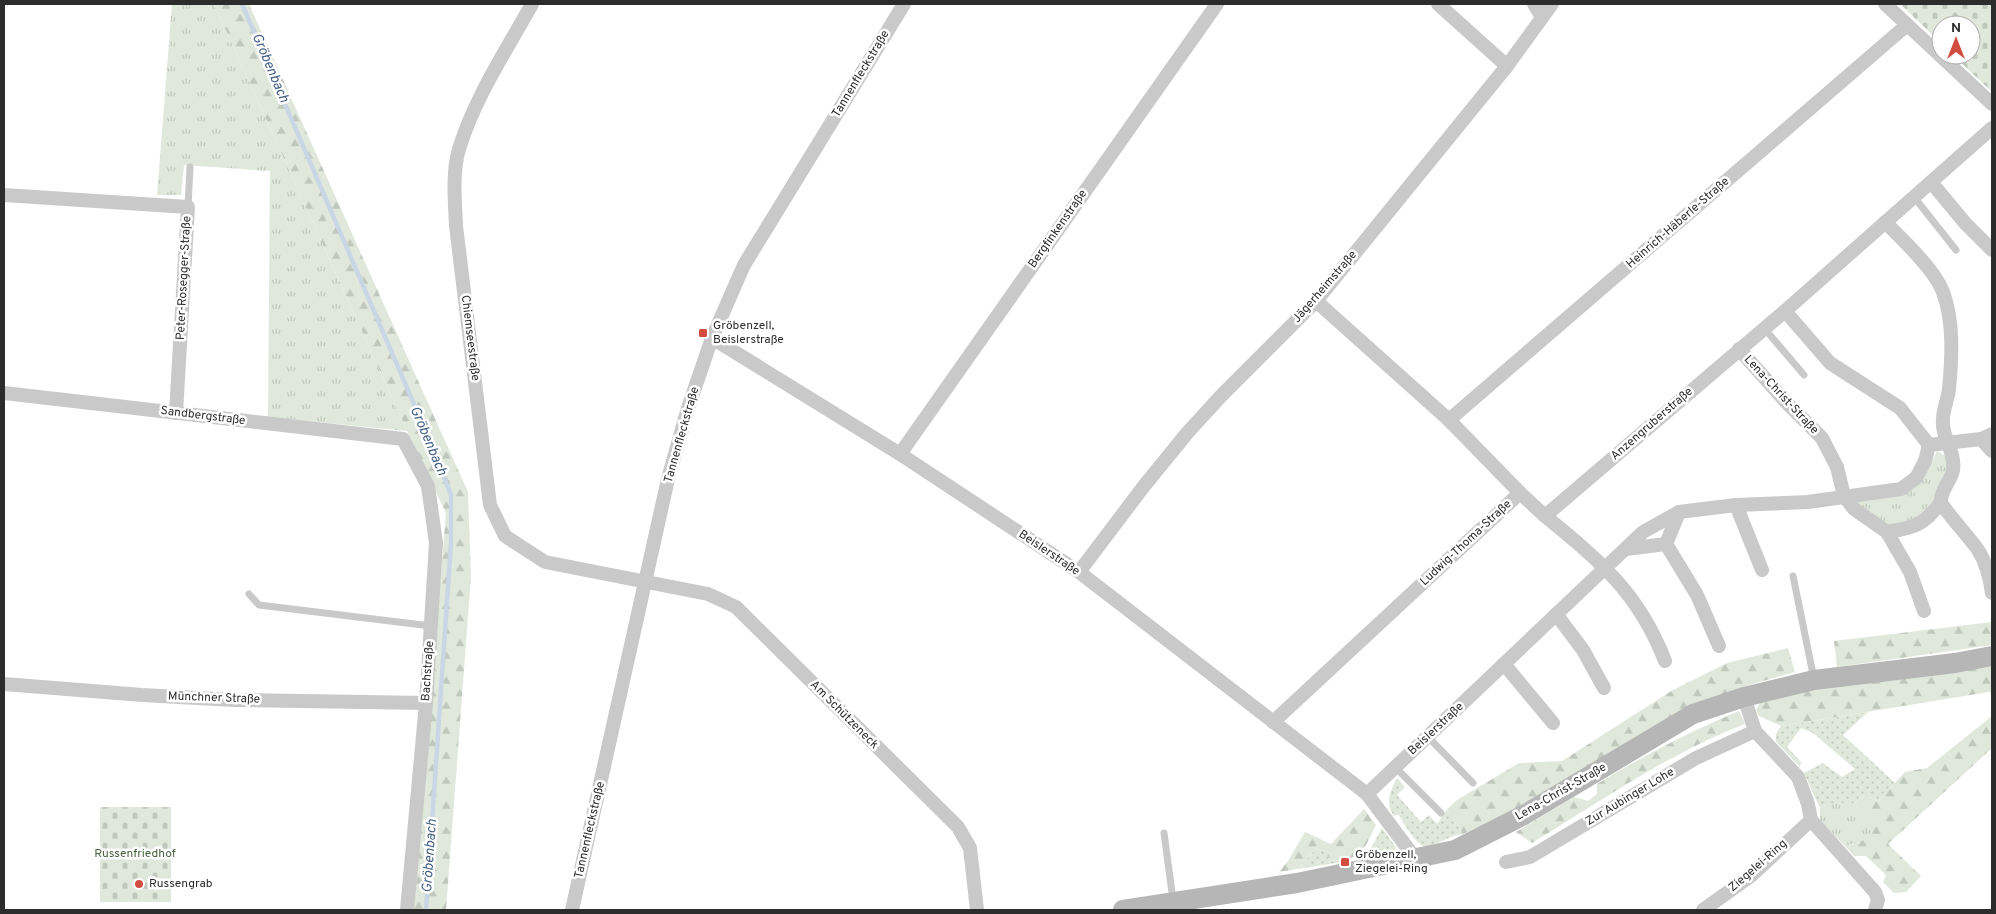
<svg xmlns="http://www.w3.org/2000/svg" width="1996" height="914" viewBox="0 0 1996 914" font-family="Overpass,sans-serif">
  <defs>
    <pattern id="grass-dots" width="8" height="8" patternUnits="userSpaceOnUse" patternTransform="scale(1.25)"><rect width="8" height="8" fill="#e0e8db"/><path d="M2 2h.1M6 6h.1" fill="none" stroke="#c0c7bc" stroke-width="1.8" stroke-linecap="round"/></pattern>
    <pattern id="forest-firs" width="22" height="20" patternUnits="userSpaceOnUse" patternTransform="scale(1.25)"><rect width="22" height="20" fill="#e0e8db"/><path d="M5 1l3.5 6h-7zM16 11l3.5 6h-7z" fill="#c0c7bc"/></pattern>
    <pattern id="cemetery-stones" width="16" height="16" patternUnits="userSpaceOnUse" patternTransform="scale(1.25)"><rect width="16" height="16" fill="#e0e8db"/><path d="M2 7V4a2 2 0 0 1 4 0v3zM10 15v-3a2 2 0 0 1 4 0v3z" fill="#c0c7bc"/></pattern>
    <pattern id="park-tufts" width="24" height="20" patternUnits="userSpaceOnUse" patternTransform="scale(1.25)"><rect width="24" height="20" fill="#e0e8db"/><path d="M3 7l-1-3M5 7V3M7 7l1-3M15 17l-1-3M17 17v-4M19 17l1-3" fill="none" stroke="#c0c7bc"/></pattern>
  </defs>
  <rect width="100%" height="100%" fill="#fff"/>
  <g fill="url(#grass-dots)">
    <path d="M1868,712L1843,735L1895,783L1878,801L1866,796L1854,803L1827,804L1820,808L1804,773L1823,763L1842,777L1855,769L1813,733L1801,728L1787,747L1801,762L1800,767L1776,742V734L1781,726Z"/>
    <path d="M1397,778L1405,787L1397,795L1421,822L1429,815L1437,824L1447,809L1463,834L1453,836L1427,848C1413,842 1406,826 1398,814L1394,816C1385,803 1390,791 1397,778Z"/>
    <path d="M1382,828L1395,846L1396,853L1359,861L1368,853Z"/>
    <path d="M1316,849L1327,851L1328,857L1336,863L1297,869Z"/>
  </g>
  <g fill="url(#forest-firs)">
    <path d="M214,4H249L468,492L471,576L446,910H413L446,513L407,431Z"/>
    <path d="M1992,622V645L1837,667L1834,641Z"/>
    <path d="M1788,648L1795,672L1752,684L1724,694L1504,816L1463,834L1447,809L1457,800L1519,763L1562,761L1673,690L1727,663Z"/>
    <path d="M1992,664V694L1989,692L1781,726L1759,716L1756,710L1761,700L1805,691Z"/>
    <path d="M1739,711L1745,724C1669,753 1601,801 1532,843L1516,832L1574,797L1588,801L1597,794V784C1643,756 1689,732 1739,711Z"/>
    <path d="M1992,716V748L1888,844L1921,876L1906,892L1894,893L1883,882L1886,875L1866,856H1854L1844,845C1864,845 1864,838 1870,821L1854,803L1866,796L1878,801L1905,772L1927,768Z"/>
    <path d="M1364,809L1376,825C1364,849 1364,856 1336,863L1328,857L1327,851L1316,849L1297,869L1279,872L1288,861L1305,832L1331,844Z"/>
  </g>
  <g fill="url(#cemetery-stones)">
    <path d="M1900,4H1992V92L1953,55H1971V25H1941V43Z"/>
    <rect x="100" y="807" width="71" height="95"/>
  </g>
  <g fill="url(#park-tufts)">
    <path d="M172,4H214L407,431L268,417L270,171L184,165L181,195H157Z"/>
    <path d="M1937,451L1946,456L1948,467L1931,514L1886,529L1849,498L1880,497L1930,466Z"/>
    <path d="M1847,803H1854C1859,809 1866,815 1870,821C1879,838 1856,845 1844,845L1820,821V808L1827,804Z"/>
  </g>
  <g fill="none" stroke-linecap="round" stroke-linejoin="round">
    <path stroke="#c9d6e6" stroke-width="4.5" d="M242,4L429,439L451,495V543L426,910"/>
    <g stroke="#c9c9c9" stroke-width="7">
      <path d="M1914,197L1956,250"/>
      <path d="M188,207L190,167"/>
      <path d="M1764,328L1804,375"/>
      <path d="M1793,576L1814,679"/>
      <path d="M249,594L259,605L431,626"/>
      <path d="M1428,737L1473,783"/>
      <path d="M1395,767L1441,813"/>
      <path d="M1164,833L1173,900"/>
    </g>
    <g stroke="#c9c9c9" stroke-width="14">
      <path d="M532,4C506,51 475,97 459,149C452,173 455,201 456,226L490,505L505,536L545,562L708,594L736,607L958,827L970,848L977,910"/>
      <path d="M1438,4L1507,66"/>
      <path d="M1534,4L1542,17"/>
      <path d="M1885,4L1992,104"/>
      <path d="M1931,182L1965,223L1992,250"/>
      <path d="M4,195L188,207L176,413"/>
      <path d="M1885,222C1902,239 1935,270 1943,292C1954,322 1952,358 1949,389C1948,399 1943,409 1943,419C1941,437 1956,452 1953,470C1951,481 1940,491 1941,502C1941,506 1973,542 1978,550C1986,562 1990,578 1992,593"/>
      <path d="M1785,311L1830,363L1900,408L1929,445"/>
      <path d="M712,338L900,454L1079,572L1367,794L1415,858"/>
      <path d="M1739,349L1786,402L1822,438L1837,467L1844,496L1854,509L1887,532L1910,572L1924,611"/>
      <path d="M4,393L403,439L428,486L436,543L426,703L407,910"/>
      <path d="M1449,420L1907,25"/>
      <path d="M1981,439L1992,451"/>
      <path d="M900,454L1217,4"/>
      <path d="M1520,493L1545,516L1785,311L1992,128"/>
      <path d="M1736,505L1762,570"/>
      <path d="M1545,516C1599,560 1639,593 1665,661"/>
      <path d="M1887,532C1913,528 1925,525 1941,502"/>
      <path d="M1666,544L1697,595L1719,646"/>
      <path d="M1626,549L1666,544L1679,512"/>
      <path d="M1079,572L1144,486L1188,432L1221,396L1316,301L1507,66L1552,4"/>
      <path d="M1556,614L1583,650L1604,688"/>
      <path d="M1504,664L1553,723"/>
      <path d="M4,684L142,695L234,700L426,703"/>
      <path d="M1744,697L1755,731L1798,777L1808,804L1811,820L1875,892L1878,900L1875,910"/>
      <path d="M1273,722L1520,493L1449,420L1316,301"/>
      <path d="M1367,794L1643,532L1679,512L1736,505L1808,502L1901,489L1916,478L1925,461L1929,445L1981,439L1992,434"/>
      <path d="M1506,862L1530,857L1696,758L1755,731"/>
      <path d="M572,910L668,479L688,408L712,338L744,265L904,4"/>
      <path d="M1703,910L1752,875L1811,820"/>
    </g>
    <path stroke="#b6b6b6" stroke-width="20" d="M1123,910L1297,883L1455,850L1524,815L1693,714L1744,697L1814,680L1955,663L1992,656"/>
  </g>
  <g fill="#d14d40" stroke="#fff" stroke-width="2">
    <rect x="698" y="328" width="10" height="10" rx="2.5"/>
    <rect x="1340" y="857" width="10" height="10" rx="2.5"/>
    <circle cx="139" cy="884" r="5"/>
  </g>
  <g text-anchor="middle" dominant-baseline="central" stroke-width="5" stroke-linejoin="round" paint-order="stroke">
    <g font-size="12" fill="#2c2c2c" stroke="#fff">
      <text transform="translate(861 74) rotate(-59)">Tannenfleckstraße</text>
      <text transform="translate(1678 223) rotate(-41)">Heinrich-Häberle-Straße</text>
      <text transform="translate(1058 229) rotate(-55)">Bergfinkenstraße</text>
      <text transform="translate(184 278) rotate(-87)">Peter-Rosegger-Straße</text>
      <text transform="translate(1325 287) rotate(-49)">Jägerheimstraße</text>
      <text transform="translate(470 338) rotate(83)">Chiemseestraße</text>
      <text transform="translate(1781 395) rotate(47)">Lena-Christ-Straße</text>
      <text transform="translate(203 416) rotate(7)">Sandbergstraße</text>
      <text transform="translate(1652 424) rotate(-41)">Anzengruberstraße</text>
      <text transform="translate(682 435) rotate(-74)">Tannenfleckstraße</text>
      <text transform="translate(1466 543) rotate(-43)">Ludwig-Thoma-Straße</text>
      <text transform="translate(1049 553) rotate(34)">Beislerstraße</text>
      <text transform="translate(428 671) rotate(-86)">Bachstraße</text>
      <text transform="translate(214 698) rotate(2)">Münchner Straße</text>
      <text transform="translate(844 715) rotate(45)">Am Schützeneck</text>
      <text transform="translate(1436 729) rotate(-43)">Beislerstraße</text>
      <text transform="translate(1561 792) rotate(-30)">Lena-Christ-Straße</text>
      <text transform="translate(1630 797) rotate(-31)">Zur Aubinger Lohe</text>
      <text transform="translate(590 830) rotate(-77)">Tannenfleckstraße</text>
      <text transform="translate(1758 866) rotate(-41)">Ziegelei-Ring</text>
    </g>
    <g font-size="12" fill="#2c2c2c" stroke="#fff" text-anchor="start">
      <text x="713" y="326">Gröbenzell,<tspan x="713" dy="14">Beislerstraße</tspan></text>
      <text x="1355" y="855">Gröbenzell,<tspan x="1355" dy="14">Ziegelei-Ring</tspan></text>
      <text x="149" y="884">Russengrab</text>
    </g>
    <g font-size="12" fill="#49623f" stroke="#fff">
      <text x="135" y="854">Russenfriedhof</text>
    </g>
    <g font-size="14" font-style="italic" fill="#436085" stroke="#fff">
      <text transform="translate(270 68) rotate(67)">Gröbenbach</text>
      <text transform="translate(428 441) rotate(67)">Gröbenbach</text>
      <text transform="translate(430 856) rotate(-86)">Gröbenbach</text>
    </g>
  </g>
  <rect width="1996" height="914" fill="none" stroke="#2c2c2c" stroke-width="10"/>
  <g transform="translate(1956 40)"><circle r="24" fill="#ffffff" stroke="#ababab"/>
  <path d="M0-4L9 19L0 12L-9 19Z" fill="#d14d40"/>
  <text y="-8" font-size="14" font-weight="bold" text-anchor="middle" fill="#2c2c2c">N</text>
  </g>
</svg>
